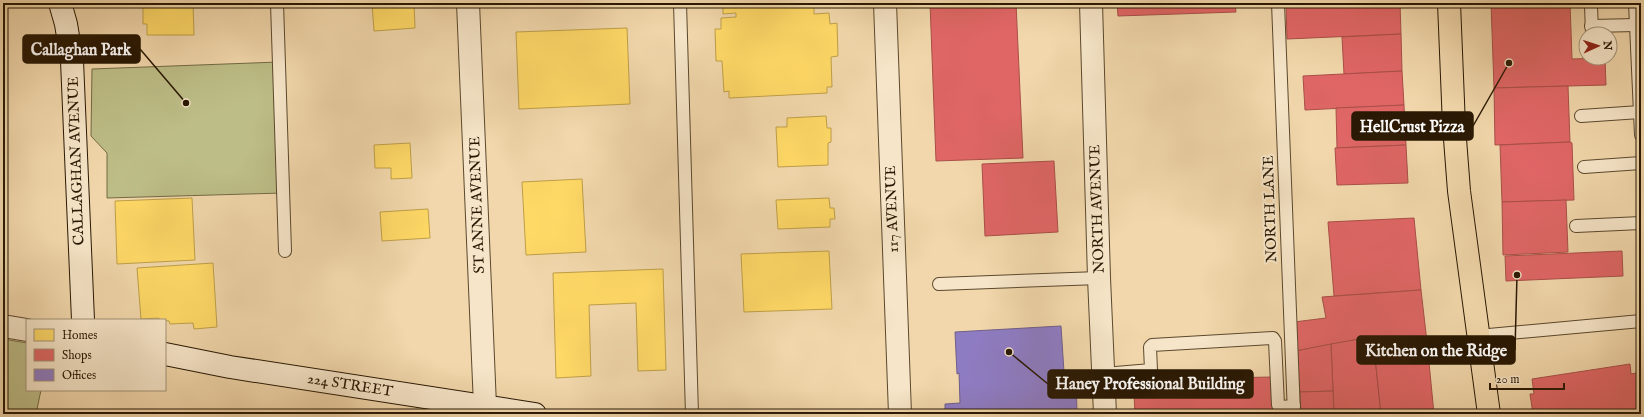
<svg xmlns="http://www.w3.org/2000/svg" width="1644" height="417" viewBox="0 0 1644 417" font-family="'IM FELL English',serif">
  <rect width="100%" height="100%" fill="#f1d7ab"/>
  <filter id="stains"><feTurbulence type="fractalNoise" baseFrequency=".005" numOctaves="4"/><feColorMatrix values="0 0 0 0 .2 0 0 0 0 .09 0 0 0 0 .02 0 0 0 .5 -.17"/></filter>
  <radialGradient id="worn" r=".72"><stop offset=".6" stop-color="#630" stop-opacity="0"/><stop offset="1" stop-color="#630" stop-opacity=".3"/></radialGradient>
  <g fill="#bdbd87" stroke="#736a45">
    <path d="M279,62L283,193L107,198V153L91,136L92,69Z"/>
    <path d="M3,339L27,343V390H41L36,414H3Z"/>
  </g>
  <g fill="#ffd966" stroke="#bf9f48">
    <path d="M143,3H193L194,35H147V24H143Z"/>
    <path d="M372,3H414L415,28L374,31Z"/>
    <path d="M723,3H814V14L829,13L830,24L837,23L838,56L831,57L832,87H827V93L729,98V91L724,92L722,61H716L715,29H721V18L736,17V13L723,14Z"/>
    <path d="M627,28L630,104L519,109L516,32Z"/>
    <path d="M826,116L827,128H831V142L828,143V165L778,167L776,127H787V118Z"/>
    <path d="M410,143L412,178L391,179V168H375L374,145Z"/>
    <path d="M582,179L586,252L526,255L522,182Z"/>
    <path d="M192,198L195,260L117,264L115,201Z"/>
    <path d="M829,198L830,208H834L835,219H830V227L778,229L776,200Z"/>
    <path d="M428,209L430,238L382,241L380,212Z"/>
    <path d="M829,251L832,309L744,312L741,254Z"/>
    <path d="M213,263L217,327L194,329L193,323L170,324L169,321L159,320V318L141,319L137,268Z"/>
    <path d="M663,269L666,370L638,371L636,303L589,305L591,376L556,378L553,273Z"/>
  </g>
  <g fill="#e06666" stroke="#a94f48">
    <path d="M930,3H1016L1023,158L936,161Z"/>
    <path d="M1117,3H1263L1235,4L1236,12L1118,16Z"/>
    <path d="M1286,3H1400L1401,34L1287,39Z"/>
    <path d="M1491,3H1570L1572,59L1605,58L1606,85L1494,88Z"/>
    <path d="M1401,34L1402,71L1344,74L1342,37Z"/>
    <path d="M1402,71L1404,105L1305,110L1303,76Z"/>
    <path d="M1568,86L1570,142L1495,145L1494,88Z"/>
    <path d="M1404,105L1406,145L1337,148L1336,108Z"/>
    <path d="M1570,142L1572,143L1574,200L1502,202L1500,145Z"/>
    <path d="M1406,145L1408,183L1337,185L1335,148Z"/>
    <path d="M1054,161L1058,232L985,236L982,164Z"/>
    <path d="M1566,200L1568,252L1503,255L1502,202Z"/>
    <path d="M1414,218L1421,290L1334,296L1328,222Z"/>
    <path d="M1622,251L1623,276L1506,281L1505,256Z"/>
    <path d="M1421,290L1427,342L1366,347L1365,338L1296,351L1294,322L1326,318L1322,297Z"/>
    <path d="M1365,338L1366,347L1374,348L1381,414H1334L1331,344Z"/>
    <path d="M1427,342L1434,414H1381L1374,348Z"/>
    <path d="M1331,344L1333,391L1300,392L1296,351Z"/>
    <path d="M1630,364L1631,374L1637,373L1641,400V414H1533L1530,394H1534L1532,379Z"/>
    <path d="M1273,377L1275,414H1135L1134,394L1161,392V379Z"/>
    <path d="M1333,391L1334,414H1301L1300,392Z"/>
  </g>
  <path fill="#8e7cc3" stroke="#705e89" d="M1061,326L1064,372H1076L1077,414H945V404L960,403L959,373L957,374L955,332Z"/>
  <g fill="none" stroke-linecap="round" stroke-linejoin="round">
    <g stroke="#5b482d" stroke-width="14">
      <g id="lane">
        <path d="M277,3L285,251"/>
        <path d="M680,3L692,414"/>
        <path d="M1278,3L1294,414"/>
        <path d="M1635,3L1641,135"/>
        <path d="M1591,5L1592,34"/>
        <path d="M1591,26L1636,25"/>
        <path d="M1581,116L1640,112"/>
        <path d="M1584,167L1641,163"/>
        <path d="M1576,226L1641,223"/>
        <path d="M939,284L1099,278"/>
        <path d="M1478,336L1641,321"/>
        <path d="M1104,374L1151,370L1150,347L1152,345L1273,338L1275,341L1278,405L1281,407L1294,406"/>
      </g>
    </g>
    <g stroke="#5b482d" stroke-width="24">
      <g id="street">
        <path d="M468,3L485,406"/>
        <path d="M885,3L900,414"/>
        <path d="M1091,3L1099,278L1105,414"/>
        <path d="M3,326L27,330"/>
      </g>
    </g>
    <g stroke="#291803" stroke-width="24">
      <g id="secondary">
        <path d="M60,3L66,24L72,61L83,320"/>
        <path d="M165,354L230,367L535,414"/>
      </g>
    </g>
    <g stroke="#291803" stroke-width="24">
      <path id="primary" d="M1449,3L1454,126L1459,191L1489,414"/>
    </g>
    <use href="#lane" stroke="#f6e5c8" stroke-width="12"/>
    <use href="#street" stroke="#f6e5c8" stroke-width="22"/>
    <use href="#secondary" stroke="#f6e5c8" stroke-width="22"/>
    <use href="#primary" stroke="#f1d7ab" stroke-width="22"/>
  </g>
  <g text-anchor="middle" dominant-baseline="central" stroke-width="4" stroke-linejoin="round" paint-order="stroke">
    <g font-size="15" fill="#291803" stroke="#f6e5c8">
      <text transform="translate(76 161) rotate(-92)">CALLAGHAN AVENUE</text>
      <text transform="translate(477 205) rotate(-92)">ST ANNE AVENUE</text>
      <text transform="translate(892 209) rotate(-92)">117 AVENUE</text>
      <text transform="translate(1097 209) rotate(-92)">NORTH AVENUE</text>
      <text transform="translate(1270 209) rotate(-92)">NORTH LANE</text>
      <text transform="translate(350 385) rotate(9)">224 STREET</text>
    </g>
  </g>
  <path fill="none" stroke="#291803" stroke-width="1.5" d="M186 103L140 49M1509 63L1473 126M1517 275L1515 350M1009 352L1048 384"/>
  <g fill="#291803" stroke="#f6e5c8" stroke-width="1.5">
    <circle cx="186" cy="103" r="4"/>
    <circle cx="1509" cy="63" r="4"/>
    <circle cx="1517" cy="275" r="4"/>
    <circle cx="1009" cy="352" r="4"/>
  </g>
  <g fill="#291803" stroke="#291803" stroke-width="1.5">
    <rect x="23" y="35" width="117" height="28" rx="4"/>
    <rect x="1352" y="112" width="121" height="28" rx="4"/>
    <rect x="1357" y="336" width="158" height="28" rx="4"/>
    <rect x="1048" y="370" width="205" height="28" rx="4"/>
  </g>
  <g font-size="16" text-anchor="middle" font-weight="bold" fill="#fff">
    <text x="81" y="55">Callaghan Park</text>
    <text x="1412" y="132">HellCrust Pizza</text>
    <text x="1436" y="356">Kitchen on the Ridge</text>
    <text x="1150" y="389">Haney Professional Building</text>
  </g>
  <rect width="1644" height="417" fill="none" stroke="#f1d7ab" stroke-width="16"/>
  <rect x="4" y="4" width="1636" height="409" fill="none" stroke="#291803" stroke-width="2"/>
  <rect x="8" y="8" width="1628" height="401" fill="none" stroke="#291803"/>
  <rect x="26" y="319" width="140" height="72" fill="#f6e5c8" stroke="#a49379"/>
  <rect x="34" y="329" width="20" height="12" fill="#ffd966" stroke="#a49379"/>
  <text x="62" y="339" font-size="12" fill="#291803">Homes</text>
  <rect x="34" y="349" width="20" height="12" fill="#e06666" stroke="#a49379"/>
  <text x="62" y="359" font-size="12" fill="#291803">Shops</text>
  <rect x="34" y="369" width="20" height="12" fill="#8e7cc3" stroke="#a49379"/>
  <text x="62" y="379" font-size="12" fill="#291803">Offices</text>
  <g transform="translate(1598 46) rotate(87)"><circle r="19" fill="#f6e5c8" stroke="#a49379"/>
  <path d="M0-3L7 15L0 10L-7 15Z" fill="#8f2418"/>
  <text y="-6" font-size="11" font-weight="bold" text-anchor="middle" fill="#291803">N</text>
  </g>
  <path d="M1490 383v6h74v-6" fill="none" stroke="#291803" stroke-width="2"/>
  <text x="1496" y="383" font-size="12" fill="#291803" stroke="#f6e5c8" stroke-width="3" paint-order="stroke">20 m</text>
  <rect width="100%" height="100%" filter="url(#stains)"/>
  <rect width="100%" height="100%" fill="url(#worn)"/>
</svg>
